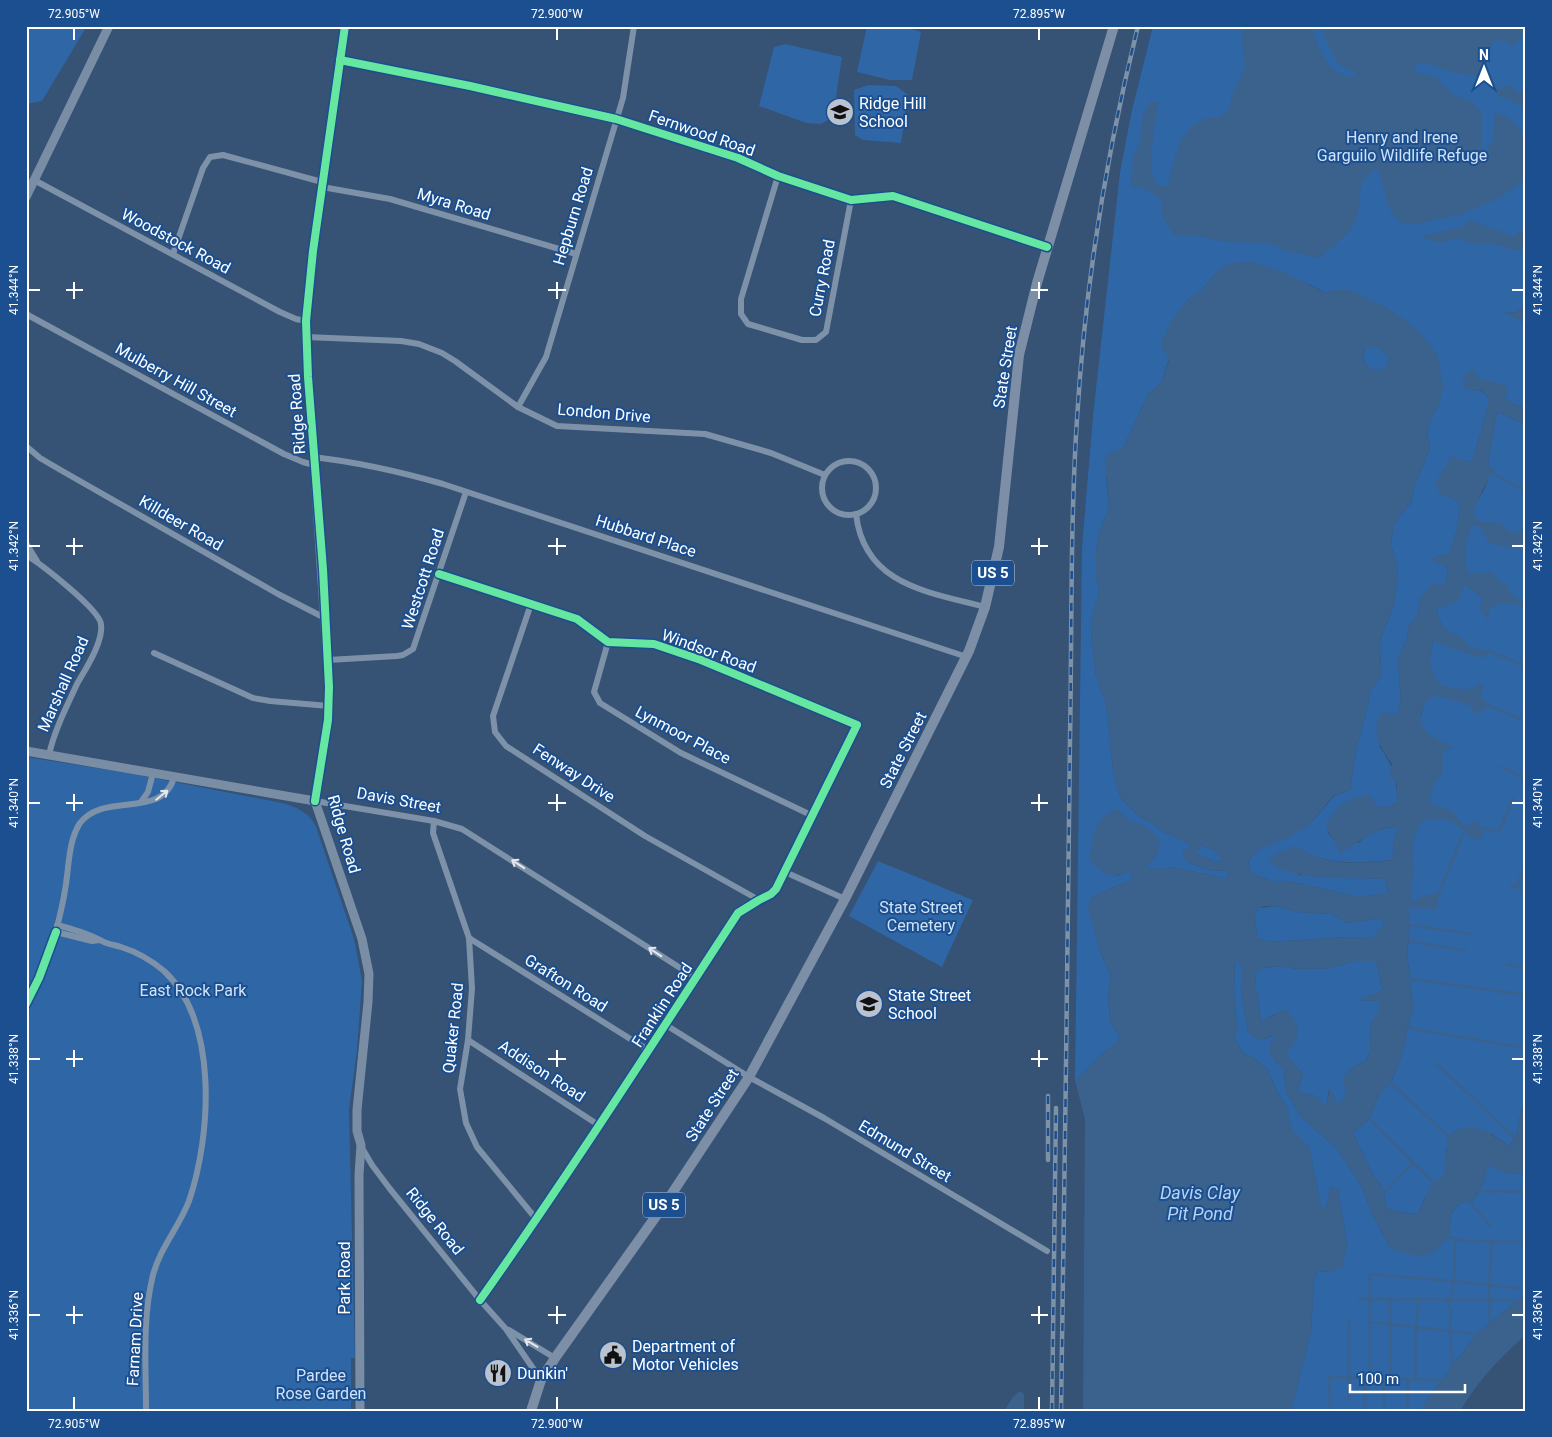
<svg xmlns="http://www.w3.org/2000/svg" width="1552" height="1437" viewBox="0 0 1552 1437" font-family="Roboto,sans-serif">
  <rect width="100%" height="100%" fill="#365274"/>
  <g fill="#2f66a5">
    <path d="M26,26H87L42,101L26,104Z"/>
    <path d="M867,26H902L921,32L912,80H890L857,72Z"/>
    <path d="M1153,26H1526V301L1524,307L1517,312L1505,313L1522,321L1526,316V408C1519,406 1512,404 1506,399C1496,391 1494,383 1480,379L1472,391L1480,390L1488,397V406L1473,460L1466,462L1440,493L1461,503L1456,533L1450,553L1432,559L1448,568L1446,583L1420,598L1418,615L1409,626L1406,641L1398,659L1401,701L1397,716L1379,746C1393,766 1397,777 1397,802L1387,808L1375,805L1327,832L1336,842L1358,843C1370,832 1382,827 1399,827L1394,841L1392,860C1367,862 1337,866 1312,855C1306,853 1301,849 1295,846L1298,875L1385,879L1388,893L1368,896H1354L1287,881H1272L1252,874L1248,862L1256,851L1309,825L1334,796L1350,790L1357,746L1363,725L1371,689L1381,676L1380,640L1394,605L1398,569L1391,545L1393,527L1402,513L1411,503L1414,487L1430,448L1427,435L1431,417L1438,407L1334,290L1326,293L1311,285L1216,273L1200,292L1187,300L1162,381L1148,395L1124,446L1106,476L1109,508L1099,533L1096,553V575L1099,591L1091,623L1092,645L1096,676L1106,703L1113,771L1121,799L1141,818L1152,823L1162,831L1178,838L1192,846L1186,861C1200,867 1211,873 1225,870L1228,874L1227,879L1173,867L1159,870L1149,868L1147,865L1143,826L1129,821L1117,809L1116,876L1130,871L1132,875L1131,880L1100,893L1090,899L1089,907L1099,948L1111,977L1108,992L1110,1021L1120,1037L1119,1041L1107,1050L1075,1081L1082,547L1093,416L1120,172L1132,110Z"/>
    <path d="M785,44L842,57L833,117L821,124L806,123L759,106L774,47Z"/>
    <path d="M868,85L896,86L908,95L901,143L863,140L855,135L854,90Z"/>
    <path d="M1365,347H1378L1389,358L1386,369L1372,371L1363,360Z"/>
    <path d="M1497,412L1526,424V1102C1515,1118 1523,1134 1509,1146L1492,1134L1446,1149V1167L1444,1176L1425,1198L1418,1214L1399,1212L1387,1208L1382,1187L1372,1173L1353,1133L1369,1119L1380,1093L1391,1083L1401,1058L1413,1008L1407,953L1409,938L1381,929L1371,939L1348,937L1270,942L1257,938L1255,917L1258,908L1277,906L1298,912L1331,914L1348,923L1380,918L1385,922L1415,780L1421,716L1432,674L1429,663L1433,640L1440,642L1441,623L1436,609L1448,604L1475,505L1485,488L1489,476H1497L1488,463Z"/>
    <path d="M26,757L134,774L282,803C297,807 307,812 315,824L354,939L362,981L357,1050L349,1110L355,1358H351V1411H26Z"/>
    <path d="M1201,845L1214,850L1223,861L1215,862L1197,854V850Z"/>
    <path d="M878,861L973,900L942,967L849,916Z"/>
    <path d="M1235,959L1241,963V990L1248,1032L1265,1039L1275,1035L1274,1040L1270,1045L1275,1061L1284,1069L1286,1091L1301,1117L1337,1148L1362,1187L1372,1214L1391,1249L1449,1237L1451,1214L1459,1203L1473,1201L1483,1183L1488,1164C1499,1170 1514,1178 1526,1170V1294L1476,1334L1442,1380L1433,1391L1421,1411H1291L1311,1331L1314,1279L1318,1271L1329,1272L1347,1244L1338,1189L1331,1187L1326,1207H1321L1309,1147L1292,1131L1286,1106L1276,1090L1268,1070L1255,1059L1243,1053L1234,1038L1237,1030L1234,991Z"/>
    <path d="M1353,961H1376L1383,990L1359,1000L1380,1001L1381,1008L1371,1024L1370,1050L1366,1061L1350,1069L1346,1096L1338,1105L1329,1089L1326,1108L1315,1096L1300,1092L1297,1090L1303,1075L1286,1054L1275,1014L1261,1022L1256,989L1255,973L1262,968L1280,966L1298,969L1331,968Z"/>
  </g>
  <g fill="#3b618d" fill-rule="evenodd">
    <path d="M1244,26H1312C1316,41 1325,67 1341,74C1345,76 1352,76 1357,77L1355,72L1338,64L1324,36L1322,26H1526L1521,36L1514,46L1505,41H1493L1484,71L1476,76L1447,71L1437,66L1422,63L1415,65L1414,72L1437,77L1445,88L1456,96L1472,102L1481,112V149L1487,151L1493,140L1495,112C1532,124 1526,150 1526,181H1522L1501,197L1459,215L1413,224L1400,222L1389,208L1378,168C1350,184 1366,198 1355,222C1350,232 1329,250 1320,258L1285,251L1271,243L1224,242L1206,237L1174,235L1162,215V200L1146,189L1131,186L1133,156L1140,142L1143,114L1151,101L1159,103L1153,134L1151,171L1157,186H1168C1174,161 1177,131 1204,119C1208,117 1211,119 1216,118C1220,117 1225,112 1229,110L1232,95L1245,68L1242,39Z"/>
    <path d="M1526,85V109L1513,101L1498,96L1497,88L1511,86L1518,93L1525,91Z"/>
    <path d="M1471,220C1485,227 1498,229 1511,237L1521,231L1526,234V254L1524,250H1513L1498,245L1483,243L1474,245L1459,238L1440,242L1419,237L1462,227Z"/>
    <path d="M1251,262L1283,272L1326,293L1334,290H1349L1388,308L1419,331L1438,356L1443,388L1438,407L1431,417L1427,435L1430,448L1414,487L1411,503L1402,513L1393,527L1391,545L1398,569L1394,605L1380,640L1381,676L1371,689L1363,725L1357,746L1350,790L1333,796L1309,825L1289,837L1256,851L1248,862L1252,874L1272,881H1287L1354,896H1368L1388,892L1385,879C1350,877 1298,883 1269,862L1274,855L1295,846C1301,849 1306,853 1312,855C1336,866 1367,863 1392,860L1394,841L1398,827C1374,826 1361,842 1340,853C1336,841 1327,835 1326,823C1342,803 1345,798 1371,795L1375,805L1387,808L1397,802V784L1389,775L1392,764C1379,745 1371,735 1381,712L1397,715L1401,701L1398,659L1406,641L1409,626L1418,615L1420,598L1433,583H1446L1448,568L1431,559L1450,553L1456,533L1461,503L1440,493L1435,483L1452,456L1466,462L1473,460L1488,406V397L1481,390L1472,391L1463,386L1464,375L1472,369L1480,379L1505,385L1508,393L1505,399L1516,405L1526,408V424L1497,412L1488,463L1498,476H1489C1484,490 1476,500 1473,515L1480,522L1501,523L1508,531L1518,532L1526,530V550L1489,543L1482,529L1473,524C1465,539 1463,558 1468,574L1492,572L1499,581L1508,586L1511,594L1526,604V607C1511,602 1504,601 1489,608L1488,620L1479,607L1484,599L1464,584C1460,606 1455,601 1436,609L1441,623L1450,633L1459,635L1471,648L1488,651L1484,658L1451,648L1433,640C1429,660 1428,667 1440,685C1449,687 1464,691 1473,688C1478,686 1479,684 1484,684L1481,697L1490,706L1482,711L1473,713L1472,706L1435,695L1426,701C1425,705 1421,711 1421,716C1421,735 1439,740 1454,747L1443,751V772L1431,790L1430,804L1452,811L1465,827L1477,821L1484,835L1475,840C1467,834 1456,823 1447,820C1443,819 1438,819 1435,819C1409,817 1413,855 1413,872C1413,883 1409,892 1413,902L1423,896L1439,893L1437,909L1409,908L1410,925L1407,953L1413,1008L1401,1058L1391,1083L1380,1093L1369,1119L1353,1133L1372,1173L1382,1187L1387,1208L1399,1212L1418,1214L1433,1182L1444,1176L1448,1136C1472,1117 1489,1133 1509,1146C1523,1134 1515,1118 1526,1102V1170C1513,1178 1499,1170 1488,1165L1483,1183L1473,1201L1459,1203L1451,1214L1450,1237C1425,1262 1422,1257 1391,1249L1372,1214L1362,1187L1337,1148L1301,1117L1286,1091L1284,1069C1278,1064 1267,1056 1270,1046C1271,1042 1274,1040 1275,1035L1258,1041L1248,1032L1241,990V964L1235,960L1234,991L1237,1030L1234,1038L1243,1053L1255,1059L1268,1070L1276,1090L1286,1106L1292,1130L1309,1147L1321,1207H1326L1331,1187L1338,1189L1347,1244L1343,1267L1329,1272L1318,1271L1314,1279L1311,1331L1291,1411H1083L1085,1119L1075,1081L1107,1050L1118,1041L1120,1037L1110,1021L1108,992L1111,977L1099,948L1088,907L1090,899L1100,893L1131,880L1132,875L1130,871C1109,879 1104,876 1090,859C1091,846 1093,827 1103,818C1107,814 1112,811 1117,809L1129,821L1143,825L1159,838C1160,852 1158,857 1147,865L1149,868L1159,870L1173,867L1227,879L1228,874L1225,870C1211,873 1199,867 1186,861L1182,851L1191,846L1178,838L1162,831L1152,823L1141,818L1121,799L1113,771L1106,703L1096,676L1092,645L1091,623L1099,591L1096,575V553L1099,533L1109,508L1105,456L1124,446L1148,395L1162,381L1169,360L1161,345L1170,323L1187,300L1200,292L1216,273L1229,263ZM1365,347H1378L1389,358L1386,369L1372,370L1363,360ZM1201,845L1214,850L1222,861L1215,862L1197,854V850ZM1264,906H1277L1298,912L1331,914L1348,923L1380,918L1385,922L1371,939L1348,937L1270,942L1257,937L1255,917L1258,908ZM1353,961H1376L1383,990L1358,1000L1379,1001L1380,1008L1371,1024L1370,1050L1366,1061L1350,1069L1343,1078L1346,1096L1338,1104L1330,1088L1326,1107L1315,1096L1300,1092L1297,1090L1303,1075L1286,1054C1301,1036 1303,1026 1285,1009L1261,1022L1256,989L1255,973L1262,968L1280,966L1298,969L1331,968Z"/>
    <path d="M1526,301V316L1522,321L1504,313L1517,312L1524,307Z"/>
    <path d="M1526,1294V1335C1500,1357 1478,1381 1460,1411H1421L1433,1391L1442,1380L1476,1334Z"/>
    <path d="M1020,1391L1024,1394V1411H1004L1013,1397Z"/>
  </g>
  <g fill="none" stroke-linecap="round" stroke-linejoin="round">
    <g stroke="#3b618d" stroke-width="2.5">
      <path d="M1498,476L1526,491"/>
      <path d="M1488,651L1526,666"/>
      <path d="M1490,706L1526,721"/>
      <path d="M1501,767L1526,778"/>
      <path d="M1481,828L1499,832L1513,798"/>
      <path d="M1510,886L1526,889"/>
      <path d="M1516,887L1526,866"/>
      <path d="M1439,893L1463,834"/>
      <path d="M1410,925L1471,934"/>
      <path d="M1409,941L1466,951"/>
      <path d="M1508,965L1526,968"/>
      <path d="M1410,979L1526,995"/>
      <path d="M1408,1028L1526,1048"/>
      <path d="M1437,1064L1517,1140"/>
      <path d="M1391,1083L1448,1136"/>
      <path d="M1369,1119L1433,1182"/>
      <path d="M1479,1191L1526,1192"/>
      <path d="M1384,1193L1413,1163"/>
      <path d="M1470,1202L1490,1225"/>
      <path d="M1450,1237L1464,1241L1526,1242"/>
      <path d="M1359,1299L1508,1300L1514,1302"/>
      <path d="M1390,1299V1379"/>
      <path d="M1349,1322V1400"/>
      <path d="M1370,1322L1476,1334"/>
      <path d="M1490,1323L1489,1285L1492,1242"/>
      <path d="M1452,1365L1450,1331L1451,1308L1447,1303C1457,1289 1454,1256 1455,1239"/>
      <path d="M1370,1379V1274L1453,1281L1526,1289"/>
      <path d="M1383,1379L1385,1411"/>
      <path d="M1415,1380L1416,1327L1419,1299"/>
      <path d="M1330,1411L1329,1377L1442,1380"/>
      <path d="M1365,1411V1378"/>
      <path d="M1407,1411L1408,1380"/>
    </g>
    <g stroke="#7d92a8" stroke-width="6">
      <path d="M340,60L470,86L616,119L738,158L778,176L851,200L893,196L1047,247"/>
      <path d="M778,176L741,299V314L748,324L802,340H816L826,332L851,200"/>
      <path d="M34,180L280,312L296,319L306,321"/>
      <path d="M322,187L390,199L576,254"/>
      <path d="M173,254L203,168L210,157L223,155L322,182"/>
      <path d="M26,314L284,454L303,462L314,465"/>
      <path d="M306,337L401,341L419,344L442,353L455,361L518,407L557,426L705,434L771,453L825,475"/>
      <path d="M518,407L546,357L623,98L634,26"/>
      <path d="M26,446L40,458L64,472L278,594L325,618"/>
      <path d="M313,457C357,462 401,472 443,484L967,657"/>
      <circle cx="849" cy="488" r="27"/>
      <path d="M856,514C864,585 928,592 985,607"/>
      <path d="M26,543L37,561"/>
      <path d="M26,555C41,564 99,609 101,624C104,641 85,670 77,684C67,706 54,731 49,755"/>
      <path d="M439,574L577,619L608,642L654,644L701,660L857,725L776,889L771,894L759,900L738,913C653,1043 570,1173 480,1300"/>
      <path d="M531,604L493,716L495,732L506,746L645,836L759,900"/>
      <path d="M608,642L594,692L600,703L681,753L813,816"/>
      <path d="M154,653L253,698L270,701L329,706"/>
      <path d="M328,660L397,656L403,655L413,649L466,492"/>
      <path d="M315,801L434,821L462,829L696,978"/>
      <path d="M141,802L148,792L153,773"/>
      <path d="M434,821L433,833L469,938L472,988L468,1040L460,1089L466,1123L477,1147L537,1220"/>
      <path d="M785,872L845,899"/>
      <path d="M57,925C73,929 86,933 100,940C106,944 115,945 121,947C137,952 151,960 164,971C219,1022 211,1136 189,1201C179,1227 160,1248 153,1275C142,1319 146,1366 146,1411"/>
      <path d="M469,938L648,1050"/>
      <path d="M100,940L92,941L56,932C59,918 63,904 65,890C69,869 68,841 80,823C104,791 163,820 174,777"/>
      <path d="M666,1025L749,1077L824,1118L1047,1251"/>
      <path d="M468,1040L600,1126"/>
      <path d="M362,1148L372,1165L390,1189L480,1300L506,1329L541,1380"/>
      <path d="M509,1330L555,1358"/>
    </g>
    <g stroke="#798da4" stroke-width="9">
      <path d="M345,26L313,251L307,311L306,337L329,687L328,720L315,801L362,939L369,974L368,1002L357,1110V1131L361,1145L359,1175L360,1411"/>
      <path d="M26,197L109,26"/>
      <path d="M26,751L315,801"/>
    </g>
    <path stroke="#7d8ea7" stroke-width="10" d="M531,1411L541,1380L555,1358L669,1198L749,1077L845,899L969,651L985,607L999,547L1019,355L1037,283L1114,26"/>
    <g stroke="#7e92a7" stroke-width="4.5">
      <g id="rail">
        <path d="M1048,1096V1160"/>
        <path d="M1052,1411L1056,1108"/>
        <path d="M1061,1411C1065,1187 1067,964 1070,740C1072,633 1070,526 1077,419C1085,286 1106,155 1138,26"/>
      </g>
    </g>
    <use href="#rail" stroke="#1b4f8f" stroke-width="2.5" stroke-dasharray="8" stroke-linecap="butt"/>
    <g stroke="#1b4f8f" stroke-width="11">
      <g id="cycleway">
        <path d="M340,60L470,86L616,119L738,158L778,176L851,200L893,196L1047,247"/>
        <path d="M439,574L577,619L608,642L654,644L701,660L857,725L776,889L771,894L759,900L738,913C653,1043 570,1173 480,1300"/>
        <path d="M315,801L328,720L329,687L323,569L308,377L306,321L313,251L345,26"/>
        <path d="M26,1004L39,978L56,932"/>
      </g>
    </g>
    <use href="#cycleway" stroke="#66e7a1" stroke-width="8"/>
  </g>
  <defs><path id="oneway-shaft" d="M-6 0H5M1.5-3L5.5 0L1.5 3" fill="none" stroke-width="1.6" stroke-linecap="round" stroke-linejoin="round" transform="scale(1.25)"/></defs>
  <g stroke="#e5e9ee">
    <use href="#oneway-shaft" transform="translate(162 795) rotate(-39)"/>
    <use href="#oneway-shaft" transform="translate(518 864) rotate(-147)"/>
    <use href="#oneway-shaft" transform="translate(655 952) rotate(-147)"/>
    <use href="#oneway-shaft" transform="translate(531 1343) rotate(-149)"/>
  </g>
  <path fill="none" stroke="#fff" stroke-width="2" d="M74,28V40M557,28V40M1039,28V40M74,282V299M557,282V299M1039,282V299M28,290H40M66,290H83M548,290H566M1031,290H1048M1512,290H1524M74,538V555M557,538V555M1039,538V555M28,546H40M66,546H83M548,546H566M1031,546H1048M1512,546H1524M74,794V811M557,794V811M1039,794V811M28,803H40M66,803H83M548,803H566M1031,803H1048M1512,803H1524M74,1050V1067M557,1050V1067M1039,1050V1067M28,1059H40M66,1059H83M548,1059H566M1031,1059H1048M1512,1059H1524M74,1306V1324M557,1306V1324M1039,1306V1324M28,1315H40M66,1315H83M548,1315H566M1031,1315H1048M1512,1315H1524M74,1397V1410M557,1397V1410M1039,1397V1410"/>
  <defs>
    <g id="school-disc" transform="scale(1.4375)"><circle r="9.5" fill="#b9c2ce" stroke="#1b4f8f"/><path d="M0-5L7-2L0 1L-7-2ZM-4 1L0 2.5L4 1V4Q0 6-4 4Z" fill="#111"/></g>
    <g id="civic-disc" transform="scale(1.4375)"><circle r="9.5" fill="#b9c2ce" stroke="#1b4f8f"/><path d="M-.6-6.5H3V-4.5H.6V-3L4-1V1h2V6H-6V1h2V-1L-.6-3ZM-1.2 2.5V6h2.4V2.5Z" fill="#111"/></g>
    <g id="restaurant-disc" transform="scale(1.4375)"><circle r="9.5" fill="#b9c2ce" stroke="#1b4f8f"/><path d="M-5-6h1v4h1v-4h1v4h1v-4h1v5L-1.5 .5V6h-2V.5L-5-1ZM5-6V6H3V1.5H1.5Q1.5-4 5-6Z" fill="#111"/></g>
  </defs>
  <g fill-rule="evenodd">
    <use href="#school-disc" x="840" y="112"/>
    <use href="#school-disc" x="869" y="1004"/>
    <use href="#civic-disc" x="613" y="1355"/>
    <use href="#restaurant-disc" x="498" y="1373"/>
  </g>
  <g text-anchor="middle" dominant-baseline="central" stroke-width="4" stroke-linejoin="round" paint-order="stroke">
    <g fill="#1b4f8f" stroke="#bbcadd" stroke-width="1">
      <rect x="972" y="560.5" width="42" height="25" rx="4"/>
      <rect x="643" y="1192.5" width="42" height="25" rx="4"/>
    </g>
    <g font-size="15" font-weight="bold" fill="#fff">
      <text x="993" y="573">US 5</text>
      <text x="664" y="1205">US 5</text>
    </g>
    <g font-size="16" fill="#fff" stroke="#1b4f8f" text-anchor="start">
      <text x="859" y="103">Ridge Hill<tspan x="859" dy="18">School</tspan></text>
      <text x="888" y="995">State Street<tspan x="888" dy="18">School</tspan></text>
      <text x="632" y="1346">Department of<tspan x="632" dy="18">Motor Vehicles</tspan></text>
      <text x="517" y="1373">Dunkin'</text>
    </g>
    <g font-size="16" fill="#fff" stroke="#1b4f8f">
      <text transform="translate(702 133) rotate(19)">Fernwood Road</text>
      <text transform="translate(454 204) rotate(17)">Myra Road</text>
      <text transform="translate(573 216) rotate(-73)">Hepburn Road</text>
      <text transform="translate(176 241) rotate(28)">Woodstock Road</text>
      <text transform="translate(822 278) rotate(-79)">Curry Road</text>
      <text transform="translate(1005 367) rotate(-81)">State Street</text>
      <text transform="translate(176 380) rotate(29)">Mulberry Hill Street</text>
      <text transform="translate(604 413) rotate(5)">London Drive</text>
      <text transform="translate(297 414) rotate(-94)">Ridge Road</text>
      <text transform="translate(181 523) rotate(30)">Killdeer Road</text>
      <text transform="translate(646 536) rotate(18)">Hubbard Place</text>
      <text transform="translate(423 579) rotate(-72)">Westcott Road</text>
      <text transform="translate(709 651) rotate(20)">Windsor Road</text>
      <text transform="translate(63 684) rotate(-66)">Marshall Road</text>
      <text transform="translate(683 735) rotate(28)">Lynmoor Place</text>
      <text transform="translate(903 750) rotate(-63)">State Street</text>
      <text transform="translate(574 773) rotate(33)">Fenway Drive</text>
      <text transform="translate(399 800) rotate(10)">Davis Street</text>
      <text transform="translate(344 834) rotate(74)">Ridge Road</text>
      <text transform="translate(566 983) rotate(32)">Grafton Road</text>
      <text transform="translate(662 1005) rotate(-57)">Franklin Road</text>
      <text transform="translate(453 1028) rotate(-84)">Quaker Road</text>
      <text transform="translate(542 1071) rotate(33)">Addison Road</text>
      <text transform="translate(712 1105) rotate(-57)">State Street</text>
      <text transform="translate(905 1151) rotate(31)">Edmund Street</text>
      <text transform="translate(435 1221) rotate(51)">Ridge Road</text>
      <text transform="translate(344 1278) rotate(-90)">Park Road</text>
      <text transform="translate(135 1339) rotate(-87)">Farnam Drive</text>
    </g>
    <g font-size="16" fill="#cfe3fa" stroke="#1b4f8f">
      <text x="1402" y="137">Henry and Irene<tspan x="1402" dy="18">Garguilo Wildlife Refuge</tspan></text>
      <text x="921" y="907">State Street<tspan x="921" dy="18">Cemetery</tspan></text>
      <text x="193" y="990">East Rock Park</text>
      <text x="321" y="1375">Pardee<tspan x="321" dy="18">Rose Garden</tspan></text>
    </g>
    <g font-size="18" font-style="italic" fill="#b5d3f5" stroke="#1b4f8f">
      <text x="1200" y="1192">Davis Clay<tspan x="1200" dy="21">Pit Pond</tspan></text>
    </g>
  </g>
  <rect width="1552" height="1437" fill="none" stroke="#1b4f8f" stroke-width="55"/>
  <g transform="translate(1484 68)" stroke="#1b4f8f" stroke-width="4" paint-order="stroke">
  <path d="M0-4L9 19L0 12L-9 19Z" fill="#ffffff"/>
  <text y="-8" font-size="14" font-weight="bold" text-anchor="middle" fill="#ffffff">N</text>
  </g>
  <path d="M1350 1384v8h115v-8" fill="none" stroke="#ffffff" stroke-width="2.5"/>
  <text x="1357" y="1384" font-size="15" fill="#ffffff" stroke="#1b4f8f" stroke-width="4" paint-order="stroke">100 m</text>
  <rect x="28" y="28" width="1496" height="1382" fill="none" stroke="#fff" stroke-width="2"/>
  <g font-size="12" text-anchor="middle" fill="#fff">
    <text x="74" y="18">72.905°W</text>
    <text x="557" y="18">72.900°W</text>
    <text x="1039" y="18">72.895°W</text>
    <text transform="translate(14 290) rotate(-90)" y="4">41.344°N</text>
    <text transform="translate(1538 290) rotate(-90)" y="4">41.344°N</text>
    <text transform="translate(14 546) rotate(-90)" y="4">41.342°N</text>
    <text transform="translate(1538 546) rotate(-90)" y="4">41.342°N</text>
    <text transform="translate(14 803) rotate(-90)" y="4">41.340°N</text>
    <text transform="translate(1538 803) rotate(-90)" y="4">41.340°N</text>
    <text transform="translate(14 1059) rotate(-90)" y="4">41.338°N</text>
    <text transform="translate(1538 1059) rotate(-90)" y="4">41.338°N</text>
    <text transform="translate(14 1315) rotate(-90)" y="4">41.336°N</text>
    <text transform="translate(1538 1315) rotate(-90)" y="4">41.336°N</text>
    <text x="74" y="1428">72.905°W</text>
    <text x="557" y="1428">72.900°W</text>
    <text x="1039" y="1428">72.895°W</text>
  </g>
</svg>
